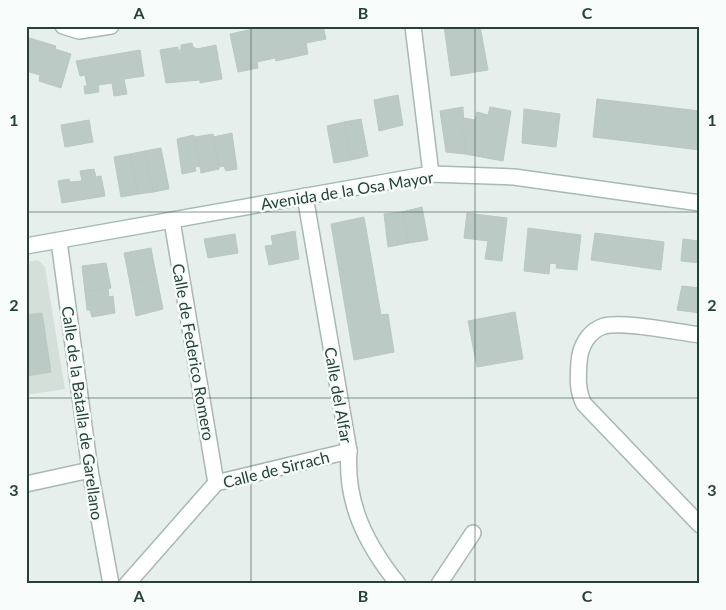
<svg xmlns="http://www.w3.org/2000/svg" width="726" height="610" viewBox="0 0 726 610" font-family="Lato,sans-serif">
  <rect width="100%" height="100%" fill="#e6efeb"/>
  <path fill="#d4dfda" d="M38,260L45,267L65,389L26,395V262Z"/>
  <g fill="#bbcac4" stroke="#b8c9c2">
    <path d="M267,26H323L326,39L306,43L308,54L276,61L275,58L257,62L258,68L238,72L230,34Z"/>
    <path d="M444,26H480L488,70L451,76Z"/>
    <path d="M26,37L56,46L55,49L71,54L61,88L39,81L40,75L26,71Z"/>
    <path d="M192,43L193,47L197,49L216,45L222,79L200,83V80L166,83L160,50L178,47V50H181V45Z"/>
    <path d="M140,50L144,76L124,79L127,94L114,96L112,83L98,85L99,92L85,94L84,86H87L85,75L80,76L76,61Z"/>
    <path d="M398,95L403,125L379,131L374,100Z"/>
    <path d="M597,99L700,111V150L593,137Z"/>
    <path d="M463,107L465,154L446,152L440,111Z"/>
    <path d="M490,107L511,111L503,161L465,154L464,118L475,120L477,112L488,115Z"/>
    <path d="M524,109L560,114L556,147L522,143Z"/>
    <path d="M361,119L368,156L351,160L344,122Z"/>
    <path d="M89,120L93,142L65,147L61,125Z"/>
    <path d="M344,122L351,160L334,163L327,126Z"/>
    <path d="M232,133L237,169L226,171L224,166L219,167L213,137Z"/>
    <path d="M213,134L219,169L201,173L195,137Z"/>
    <path d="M194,135L200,166L195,167L196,171L182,174L177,139Z"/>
    <path d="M161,148L169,189L153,192L145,151Z"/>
    <path d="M145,151L153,192L138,194L130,154Z"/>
    <path d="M130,154L138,194L121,197L114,157Z"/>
    <path d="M94,169L96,177L101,176L105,196L62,203L58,181L69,179L70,182L82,181L80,171Z"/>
    <path d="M422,207L428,240L409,243L402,212Z"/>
    <path d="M402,212L409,243L388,247L384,214Z"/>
    <path d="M467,213L507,218L502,261L485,259L488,241L464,238Z"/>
    <path d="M364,217L381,315L388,314L394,352L354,360L331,224Z"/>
    <path d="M528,228L581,235L577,270L556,268L557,264L550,263L549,274L524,271Z"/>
    <path d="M295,231L299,259L269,265L265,246L273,245L271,236Z"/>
    <path d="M595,233L664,242L661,270L591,260Z"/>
    <path d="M235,234L238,253L208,258L204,239Z"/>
    <path d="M683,239L700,241V263L681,261Z"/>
    <path d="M151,248L157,279L130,283L124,253Z"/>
    <path d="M106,263L111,288L85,292L82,266Z"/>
    <path d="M157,279L163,309L136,316L130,283Z"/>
    <path d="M682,286L700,288V313L677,310Z"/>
    <path d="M108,288L109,297L113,296L115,313L92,317L90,310H87L85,292Z"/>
    <path d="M515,312L523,359L477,367L468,321Z"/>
    <path d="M42,313L51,372L26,376V315Z"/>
  </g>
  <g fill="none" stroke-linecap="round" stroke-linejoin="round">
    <g stroke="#a8b8b2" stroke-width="18">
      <g id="street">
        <path d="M63,26L79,31L111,26"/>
        <path d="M413,26L431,174"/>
        <path d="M305,196L349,451C345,503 366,544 398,584"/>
        <path d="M172,221L216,483"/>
        <path d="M59,241L90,470L111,584"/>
        <path d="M700,335C677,332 624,321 604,326C588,331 580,347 579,362C578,377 577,391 584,404L700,525"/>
        <path d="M26,484L90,470"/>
        <path d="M127,584L216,483L349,451"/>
        <path d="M439,584L473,533"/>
      </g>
    </g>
    <g stroke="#a4bbb3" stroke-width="18">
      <path id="secondary" d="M26,246L431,174L514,177L700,203"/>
    </g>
    <use href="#street" stroke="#fff" stroke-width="15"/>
    <use href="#secondary" stroke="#fff" stroke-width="15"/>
  </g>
  <path fill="none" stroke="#24423a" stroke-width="1" stroke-opacity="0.55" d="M251,26V584M475,26V584M26,212H700M26,398H700"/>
  <g text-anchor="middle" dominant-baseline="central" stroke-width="5" stroke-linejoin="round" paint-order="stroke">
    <g font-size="16" fill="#24423a" stroke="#f7fbf9">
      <text transform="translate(347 190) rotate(-9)">Avenida de la Osa Mayor</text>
      <text transform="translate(194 352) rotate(80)">Calle de Federico Romero</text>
      <text transform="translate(339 395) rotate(80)">Calle del Alfar</text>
      <text transform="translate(83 413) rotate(82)">Calle de la Batalla de Garellano</text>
      <text transform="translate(276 469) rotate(-14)">Calle de Sirrach</text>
    </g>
  </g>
  <rect width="726" height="610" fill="none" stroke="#f7fbf9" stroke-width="55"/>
  <rect x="28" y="28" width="670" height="554" fill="none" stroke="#24423a" stroke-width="2"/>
  <g font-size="16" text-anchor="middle" font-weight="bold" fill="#24423a">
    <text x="139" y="19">A</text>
    <text x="363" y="19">B</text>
    <text x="587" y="19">C</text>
    <text x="14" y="126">1</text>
    <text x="712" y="126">1</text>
    <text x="14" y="311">2</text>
    <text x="712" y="311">2</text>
    <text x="14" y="496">3</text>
    <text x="712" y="496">3</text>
    <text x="139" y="602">A</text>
    <text x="363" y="602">B</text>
    <text x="587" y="602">C</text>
  </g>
</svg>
